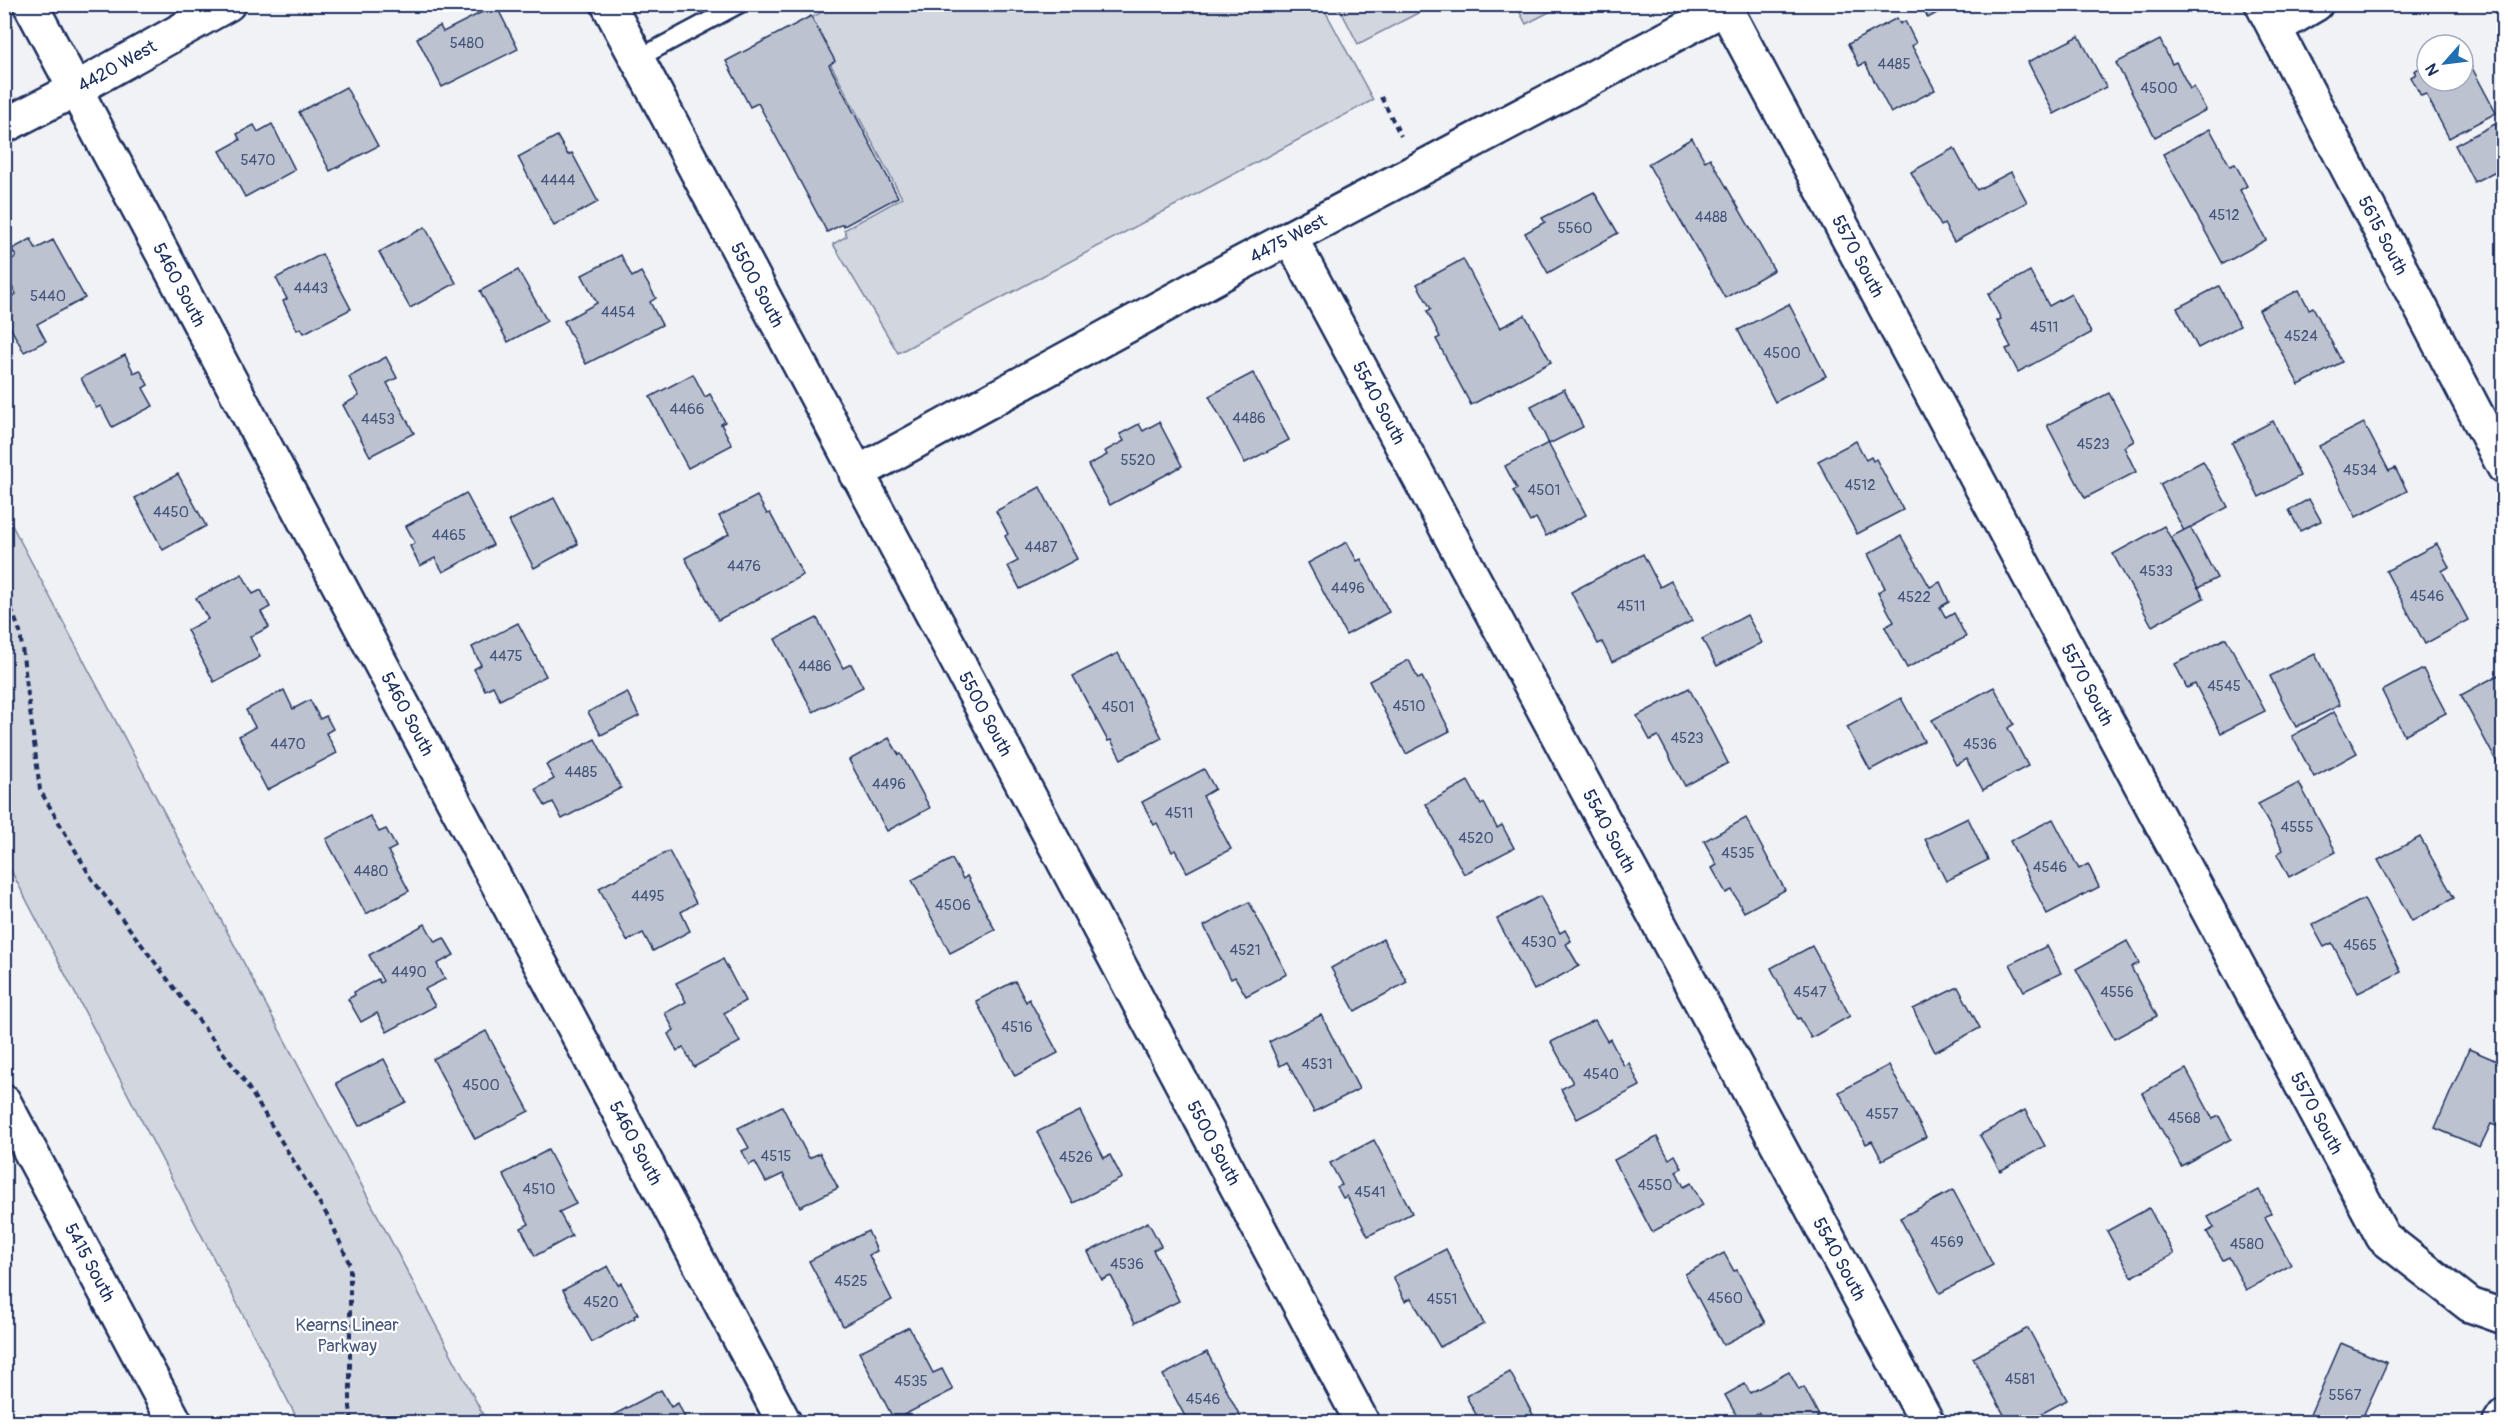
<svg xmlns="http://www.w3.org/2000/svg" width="2508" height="1427" viewBox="0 0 2508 1427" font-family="Pangolin,sans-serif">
  <rect width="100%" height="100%" fill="#f1f2f5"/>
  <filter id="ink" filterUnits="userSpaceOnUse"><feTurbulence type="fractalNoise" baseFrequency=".0167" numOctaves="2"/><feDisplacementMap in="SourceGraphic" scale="12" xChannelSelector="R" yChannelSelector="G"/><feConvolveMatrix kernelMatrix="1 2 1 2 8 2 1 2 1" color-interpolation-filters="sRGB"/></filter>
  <g filter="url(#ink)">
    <g fill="#d2d6df" stroke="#76829e" stroke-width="1.5">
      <path d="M837,4L1322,5L1373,100L898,353L833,244L847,236L844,230L902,198L807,20Z"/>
      <path d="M1338,5H1416L1420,12L1358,44Z"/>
      <path d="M1516,5H1563L1526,24Z"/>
      <path d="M5,512L487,1422H299L5,859Z"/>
    </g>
    <g fill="#bcc2d0" stroke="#1b2f5e" stroke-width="1.5">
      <path d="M1921,4H1953L1928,18Z"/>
      <path d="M496,5L518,49L442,87L417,38L440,26L443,32Z"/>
      <path d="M811,16L835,61L829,65L898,197L844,226L843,224L827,232L758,103L750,107L726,61Z"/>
      <path d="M1897,18L1900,24L1905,21L1916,43L1912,46L1935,90L1891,113L1865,63L1859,66L1848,44Z"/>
      <path d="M2079,36L2106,87L2054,114L2028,62Z"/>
      <path d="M2160,40L2172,64L2176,62L2190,89L2194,87L2206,110L2155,137L2116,63Z"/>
      <path d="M2463,51L2496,113L2449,138L2426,94L2421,96L2411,77L2416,74L2414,71L2427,64V81H2463Z"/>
      <path d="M346,87L378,146L330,171L299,112Z"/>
      <path d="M272,124L295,170L245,197L220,151L240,140L237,134L254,125L258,132Z"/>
      <path d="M2495,124L2504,140V167L2474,182L2455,145Z"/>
      <path d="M2210,129L2230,166L2235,164L2247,186L2240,190L2266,240L2223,264L2163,154Z"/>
      <path d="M557,136L568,155L572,153L598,202L554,226L518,157Z"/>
      <path d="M1692,138L1705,161L1710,158L1774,270L1725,298L1648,164Z"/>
      <path d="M1954,148L1977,190L2011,172L2027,202L1954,242L1944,224L1941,226L1911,172Z"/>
      <path d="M1594,192L1618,233L1548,273L1525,233L1545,222L1542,218Z"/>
      <path d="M425,227L456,283L410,308L379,252Z"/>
      <path d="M31,239L36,249L53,240L85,298L37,324L46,341L24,352L4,316V301L16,294L4,273V263L16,257L12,249Z"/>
      <path d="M322,254L351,309L304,333L301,328L297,330L283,301L287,299L276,278Z"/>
      <path d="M621,255L632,277L641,272L656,298L650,302L662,325L586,364L564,321L597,303L582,275Z"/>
      <path d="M1463,259L1500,328L1525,315L1551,362L1471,405L1436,339L1440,337L1427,311L1431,309L1417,284Z"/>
      <path d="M518,270L547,321L508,342L480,291Z"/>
      <path d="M2030,271L2049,306L2071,294L2091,333L2018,372L2006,349L2011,347L1997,321L2001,319L1988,294Z"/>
      <path d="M2219,286L2240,326L2198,348L2177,308Z"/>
      <path d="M2299,290L2309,309L2313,307L2342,362L2299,385L2259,310Z"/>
      <path d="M1789,304L1826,376L1775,402L1738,330Z"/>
      <path d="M125,355L134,373L140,370L148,385L143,388L153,406L112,427L101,406L96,408L81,378Z"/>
      <path d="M386,357L397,378L387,383L414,433L370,456L343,405L359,396L349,377Z"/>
      <path d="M1253,373L1289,440L1245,463L1209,396Z"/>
      <path d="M693,374L705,397L710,394L725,422L721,424L732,445L688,468L650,397Z"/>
      <path d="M1564,389L1583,427L1549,444L1531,406Z"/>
      <path d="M2109,393L2134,441L2124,447L2136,472L2085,498L2047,425Z"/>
      <path d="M2273,421L2300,476L2259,497L2232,443Z"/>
      <path d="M1159,422L1182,466L1110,505L1088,465L1107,455L1105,451L1124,441L1120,434L1139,424L1143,431Z"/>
      <path d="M2364,423L2389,471L2395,468L2407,491L2356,517L2319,446Z"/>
      <path d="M1856,441L1866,460L1871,457L1873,461L1876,459L1903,510L1857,534L1818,461Z"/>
      <path d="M1548,443L1586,515L1546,536L1536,518L1530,522L1513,491L1517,489L1505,466Z"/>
      <path d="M2203,461L2228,507L2184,531L2160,484Z"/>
      <path d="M178,474L206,526L163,550L135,498Z"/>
      <path d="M1040,487L1077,559L1020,589L1008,566L1018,561L1005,536L1008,534L996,511Z"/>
      <path d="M466,493L493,545L443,572L435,558L420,566L410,546L415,543L406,526Z"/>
      <path d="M757,496L767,514L770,513L803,575L718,620L685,558L729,534L719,516Z"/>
      <path d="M554,498L578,544L534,568L509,521Z"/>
      <path d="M2309,499L2321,521L2300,531L2289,510Z"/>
      <path d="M2164,526L2204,598L2152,626L2113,554Z"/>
      <path d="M2190,527L2217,578L2198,588L2171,537Z"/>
      <path d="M1901,536L1930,587L1940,582L1949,602L1940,607L1946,618L1954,613L1966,637L1907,668L1885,627L1894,622L1878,592L1885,588L1868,554Z"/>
      <path d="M1347,542L1357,561L1361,559L1389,612L1346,635L1308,563Z"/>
      <path d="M2437,544L2449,567L2442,571L2468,620L2425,644L2386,571Z"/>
      <path d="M1643,554L1660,587L1671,581L1692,621L1612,662L1602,642L1598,644L1571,592Z"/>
      <path d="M242,574L253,594L261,590L270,607L261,612L269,627L250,637L260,657L214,682L187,630L208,619L196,598Z"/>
      <path d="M1747,615L1762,643L1717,666L1702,639Z"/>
      <path d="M817,618L843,668L851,664L863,687L813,712L775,639Z"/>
      <path d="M518,623L546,676L500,700L493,686L485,690L474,669L481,665L472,647Z"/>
      <path d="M2226,638L2265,711L2221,733L2195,684L2187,688L2175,664Z"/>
      <path d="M1118,653L1162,738L1121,759L1111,740L1108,741L1073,676Z"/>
      <path d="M2315,654L2340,705L2296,727L2270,676Z"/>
      <path d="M1409,660L1418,679L1422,677L1450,731L1406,754L1369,681Z"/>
      <path d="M2423,669L2446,713L2404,735L2382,691Z"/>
      <path d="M2502,673L2504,766L2500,768L2461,695Z"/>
      <path d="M1994,687L2014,724L2008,728L2028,766L1983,790L1966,759L1956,765L1932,720Z"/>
      <path d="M1689,688L1728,763L1685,786L1658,736L1650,740L1637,716Z"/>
      <path d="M284,690L293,709L310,700L320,719L326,716L333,729L326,733L337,753L267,790L239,736L255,727L246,710Z"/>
      <path d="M627,692L639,716L601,735L588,712Z"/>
      <path d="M1901,698L1924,741L1870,770L1847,727Z"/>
      <path d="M2334,712L2357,753L2314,777L2292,736Z"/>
      <path d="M889,738L899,755L901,754L930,808L887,831L849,760Z"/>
      <path d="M595,739L621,788L562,819L553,802L545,806L536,789L554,779L546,765Z"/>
      <path d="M1204,769L1215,789L1203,796L1231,849L1187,872L1175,850L1172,852L1157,823L1154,825L1142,802Z"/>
      <path d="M1468,781L1481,805L1484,803L1497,828L1502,825L1514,848L1464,874L1426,804Z"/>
      <path d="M2299,783L2336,852L2289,877L2277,854L2283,850L2258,804Z"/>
      <path d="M370,816L379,832L386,829L396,847L388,851L409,891L366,914L326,839Z"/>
      <path d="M1746,818L1785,890L1744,912L1732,890L1726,893L1712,868L1717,865L1704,841Z"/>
      <path d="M1968,818L1988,860L1946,881L1925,839Z"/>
      <path d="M2053,819L2079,869L2088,864L2099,887L2047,914L2010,841Z"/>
      <path d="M2420,837L2454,898L2412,921L2378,860Z"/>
      <path d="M669,851L696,903L681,912L690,931L653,951L643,933L627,941L599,888Z"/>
      <path d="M952,859L963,879L967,876L995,930L950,953L912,880Z"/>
      <path d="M1540,896L1560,933L1565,930L1571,941L1566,944L1579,966L1534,990L1497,919Z"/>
      <path d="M2364,899L2401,972L2358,993L2332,943L2324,947L2312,925Z"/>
      <path d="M1249,902L1287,974L1246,996L1235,977L1231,979L1204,926Z"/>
      <path d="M425,924L435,942L444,938L454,955L437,964L445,979L425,989L435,1006L387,1032L377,1013L361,1022L348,999L355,995L354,992L378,979L380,983L383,981L369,955Z"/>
      <path d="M1383,939L1407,982L1355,1011L1331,968Z"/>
      <path d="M2127,941L2139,963L2131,967L2157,1016L2114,1039L2076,969Z"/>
      <path d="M1812,946L1850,1016L1811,1038L1800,1018L1798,1019L1771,968Z"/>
      <path d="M2047,946L2061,973L2024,991L2010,964Z"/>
      <path d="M723,959L745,1001L724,1013L740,1042L694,1067L683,1047L677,1051L668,1034L674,1030L665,1013L686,1002L676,983Z"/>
      <path d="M1015,981L1026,1002L1029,999L1058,1053L1015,1076L976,1001Z"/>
      <path d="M1958,987L1980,1028L1935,1052L1913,1009Z"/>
      <path d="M1321,1015L1359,1089L1314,1112L1287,1062L1280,1066L1269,1042Z"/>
      <path d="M1595,1020L1607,1041L1610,1039L1624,1066L1629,1063L1640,1086L1577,1119L1561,1089L1573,1083L1551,1042Z"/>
      <path d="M486,1031L529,1111L475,1139L433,1059Z"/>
      <path d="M2469,1049L2504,1064V1118L2500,1127L2491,1124L2480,1147L2435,1128Z"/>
      <path d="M384,1059L406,1102L359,1126L336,1083Z"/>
      <path d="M1889,1065L1926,1137L1882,1160L1872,1141L1866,1144L1839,1092Z"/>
      <path d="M2186,1069L2213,1119L2219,1116L2231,1139L2181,1166L2142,1093Z"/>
      <path d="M782,1106L809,1158L820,1153L838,1188L800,1207L783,1174L766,1182L755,1162L749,1165L742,1151L749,1148L738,1128Z"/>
      <path d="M2025,1110L2045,1146L2000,1171L1980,1135Z"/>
      <path d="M1080,1111L1104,1158L1110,1155L1122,1178L1073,1203L1037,1132Z"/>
      <path d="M1657,1137L1669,1159L1675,1155L1682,1168L1676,1171L1684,1187L1691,1183L1703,1205L1652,1232L1614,1160Z"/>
      <path d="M1374,1140L1412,1213L1368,1236L1347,1196L1343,1198L1337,1187L1342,1185L1330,1163Z"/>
      <path d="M548,1150L576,1204L559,1212L572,1236L535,1256L521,1228L529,1224L503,1174Z"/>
      <path d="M1953,1190L1993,1265L1940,1293L1900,1218Z"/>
      <path d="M2259,1190L2271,1213L2265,1217L2291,1265L2246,1290L2229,1257L2223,1260L2207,1232L2214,1228L2208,1217Z"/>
      <path d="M2149,1208L2174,1254L2132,1277L2107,1231Z"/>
      <path d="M1148,1222L1161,1246L1153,1250L1179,1301L1135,1323L1111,1276L1102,1280L1088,1252Z"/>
      <path d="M868,1231L877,1251L869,1255L892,1300L843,1326L809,1261Z"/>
      <path d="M1446,1249L1484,1324L1440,1347L1411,1298L1405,1301L1393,1277Z"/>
      <path d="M1724,1253L1734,1271L1737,1270L1765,1323L1723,1345L1685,1274Z"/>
      <path d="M608,1266L618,1285L621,1283L638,1314L634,1316L635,1318L592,1342L563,1290Z"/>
      <path d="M909,1327L933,1373L942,1369L953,1390L894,1420L859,1352Z"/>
      <path d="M2028,1328L2067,1400L2026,1422H2008L1973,1358Z"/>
      <path d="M2341,1343L2387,1363L2364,1414L2371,1417L2368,1422H2322L2309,1417Z"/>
      <path d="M1207,1352L1243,1422H1188L1163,1375Z"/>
      <path d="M1510,1372L1537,1422H1475L1479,1420L1466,1396Z"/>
      <path d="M1789,1372L1799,1390L1804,1387L1819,1416L1817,1417L1820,1422H1764L1759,1413L1740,1422L1725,1395L1745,1384L1750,1393Z"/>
      <path d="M661,1390L671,1407L678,1403L687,1422L602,1421Z"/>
    </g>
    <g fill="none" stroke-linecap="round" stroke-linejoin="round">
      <g stroke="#1b2f5e" stroke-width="21">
        <path id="service" d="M637,59L740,4"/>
      </g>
      <g stroke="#1b2f5e" stroke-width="38">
        <g id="minor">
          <path id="s1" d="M30,4L784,1422"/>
          <path id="s2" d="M608,4L1362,1422"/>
          <path id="s3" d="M1723,4L2383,1237L2470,1305L2504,1317"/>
          <path id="s4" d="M2262,4L2504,467"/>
          <path d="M2275,28L2316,4"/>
          <path id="s5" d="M4,126L74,90L228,4"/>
          <path id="s6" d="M1291,239L1927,1422"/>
          <path id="s7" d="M856,474L1238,265L1725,8"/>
          <path d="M2500,1422L2504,1416"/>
        </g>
      </g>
      <g stroke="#1b2f5e" stroke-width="38">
        <g id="primary">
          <path id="s8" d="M4,1102L175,1422"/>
        </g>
      </g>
      <g stroke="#1b2f5e" stroke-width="4" stroke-dasharray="6 4.5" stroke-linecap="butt">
        <path d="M1381,97L1401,136"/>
        <path d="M4,589L20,632L40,790L92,879L243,1079L330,1220L350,1265V1407L352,1422"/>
      </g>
      <use href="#service" stroke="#fff" stroke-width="16"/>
      <use href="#minor" stroke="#fff" stroke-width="33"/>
      <use href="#primary" stroke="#fff" stroke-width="33"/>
    </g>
  </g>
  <g text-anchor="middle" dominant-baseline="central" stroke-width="4.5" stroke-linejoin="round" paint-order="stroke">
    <g font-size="15" fill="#43547a">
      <text x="467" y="43">5480</text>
      <text x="1894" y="64">4485</text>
      <text x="2159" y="88">4500</text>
      <text x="258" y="160">5470</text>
      <text x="558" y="180">4444</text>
      <text x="2224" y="215">4512</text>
      <text x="1711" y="217">4488</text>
      <text x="1575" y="228">5560</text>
      <text x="311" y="288">4443</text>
      <text x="48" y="296">5440</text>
      <text x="618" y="312">4454</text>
      <text x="2044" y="327">4511</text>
      <text x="2301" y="336">4524</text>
      <text x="1782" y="353">4500</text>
      <text x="687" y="409">4466</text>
      <text x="1249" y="418">4486</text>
      <text x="378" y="419">4453</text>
      <text x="2093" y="444">4523</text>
      <text x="1138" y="460">5520</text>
      <text x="2360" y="470">4534</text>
      <text x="1860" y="485">4512</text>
      <text x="1544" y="490">4501</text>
      <text x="171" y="512">4450</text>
      <text x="449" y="535">4465</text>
      <text x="1041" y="547">4487</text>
      <text x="744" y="566">4476</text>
      <text x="2156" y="571">4533</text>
      <text x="1348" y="588">4496</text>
      <text x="2427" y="596">4546</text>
      <text x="1914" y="597">4522</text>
      <text x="1631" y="606">4511</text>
      <text x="506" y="656">4475</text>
      <text x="815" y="666">4486</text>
      <text x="2224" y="686">4545</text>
      <text x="1409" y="706">4510</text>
      <text x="1118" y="707">4501</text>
      <text x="1687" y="738">4523</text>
      <text x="288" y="744">4470</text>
      <text x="1980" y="744">4536</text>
      <text x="581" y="772">4485</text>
      <text x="889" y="784">4496</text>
      <text x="1179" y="813">4511</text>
      <text x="2297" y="827">4555</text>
      <text x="1476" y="838">4520</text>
      <text x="1738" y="853">4535</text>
      <text x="2050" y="867">4546</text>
      <text x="371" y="871">4480</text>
      <text x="648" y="896">4495</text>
      <text x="953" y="905">4506</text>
      <text x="1539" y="942">4530</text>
      <text x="2360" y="945">4565</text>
      <text x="1245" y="950">4521</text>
      <text x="409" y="972">4490</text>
      <text x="1810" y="992">4547</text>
      <text x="2117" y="992">4556</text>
      <text x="1017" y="1027">4516</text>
      <text x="1317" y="1064">4531</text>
      <text x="1601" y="1074">4540</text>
      <text x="481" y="1085">4500</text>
      <text x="1882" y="1114">4557</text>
      <text x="2184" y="1118">4568</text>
      <text x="776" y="1156">4515</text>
      <text x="1076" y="1157">4526</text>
      <text x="1655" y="1185">4550</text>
      <text x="539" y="1189">4510</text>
      <text x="1370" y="1192">4541</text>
      <text x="1947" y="1242">4569</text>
      <text x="2247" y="1244">4580</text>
      <text x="1127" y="1264">4536</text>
      <text x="851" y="1281">4525</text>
      <text x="1725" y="1298">4560</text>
      <text x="1442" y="1299">4551</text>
      <text x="601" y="1302">4520</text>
      <text x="2020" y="1379">4581</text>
      <text x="911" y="1381">4535</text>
      <text x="2345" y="1395">5567</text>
      <text x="1203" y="1399">4546</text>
    </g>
    <g font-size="18" fill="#1b2f5e" stroke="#fff">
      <text stroke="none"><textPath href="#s5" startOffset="128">4420 West</textPath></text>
      <text stroke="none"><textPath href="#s4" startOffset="261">5615 South</textPath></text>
      <text stroke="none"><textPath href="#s7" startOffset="492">4475 West</textPath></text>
      <text stroke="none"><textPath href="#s3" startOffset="286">5570 South</textPath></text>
      <text stroke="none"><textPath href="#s1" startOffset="318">5460 South</textPath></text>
      <text stroke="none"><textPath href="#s2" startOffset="318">5500 South</textPath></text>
      <text stroke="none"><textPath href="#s6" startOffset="186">5540 South</textPath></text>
      <text stroke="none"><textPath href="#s3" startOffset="772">5570 South</textPath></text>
      <text stroke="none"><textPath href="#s1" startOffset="804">5460 South</textPath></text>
      <text stroke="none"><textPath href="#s2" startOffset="804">5500 South</textPath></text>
      <text stroke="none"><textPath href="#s6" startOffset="672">5540 South</textPath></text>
      <text stroke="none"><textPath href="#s3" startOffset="1258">5570 South</textPath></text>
      <text stroke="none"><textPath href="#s1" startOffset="1290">5460 South</textPath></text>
      <text stroke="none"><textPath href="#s2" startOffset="1290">5500 South</textPath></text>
      <text stroke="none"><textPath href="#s6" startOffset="1158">5540 South</textPath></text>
      <text stroke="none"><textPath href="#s8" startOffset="182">5415 South</textPath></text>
    </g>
    <g font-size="18" fill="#49597e" stroke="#fff">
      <text x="347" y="1325">Kearns Linear<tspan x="347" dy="21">Parkway</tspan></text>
    </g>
  </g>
  <rect width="2508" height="1427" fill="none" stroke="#fff" stroke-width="24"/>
  <rect x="12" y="12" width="2484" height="1403" fill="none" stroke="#1b2f5e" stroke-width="2" filter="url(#ink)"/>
  <g transform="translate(2445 63) rotate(242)"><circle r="28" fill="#ffffff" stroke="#a4acbf" stroke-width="1.5"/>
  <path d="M0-4.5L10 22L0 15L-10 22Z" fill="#1f6fb2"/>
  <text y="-9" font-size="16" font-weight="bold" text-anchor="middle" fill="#1b2f5e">N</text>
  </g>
</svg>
